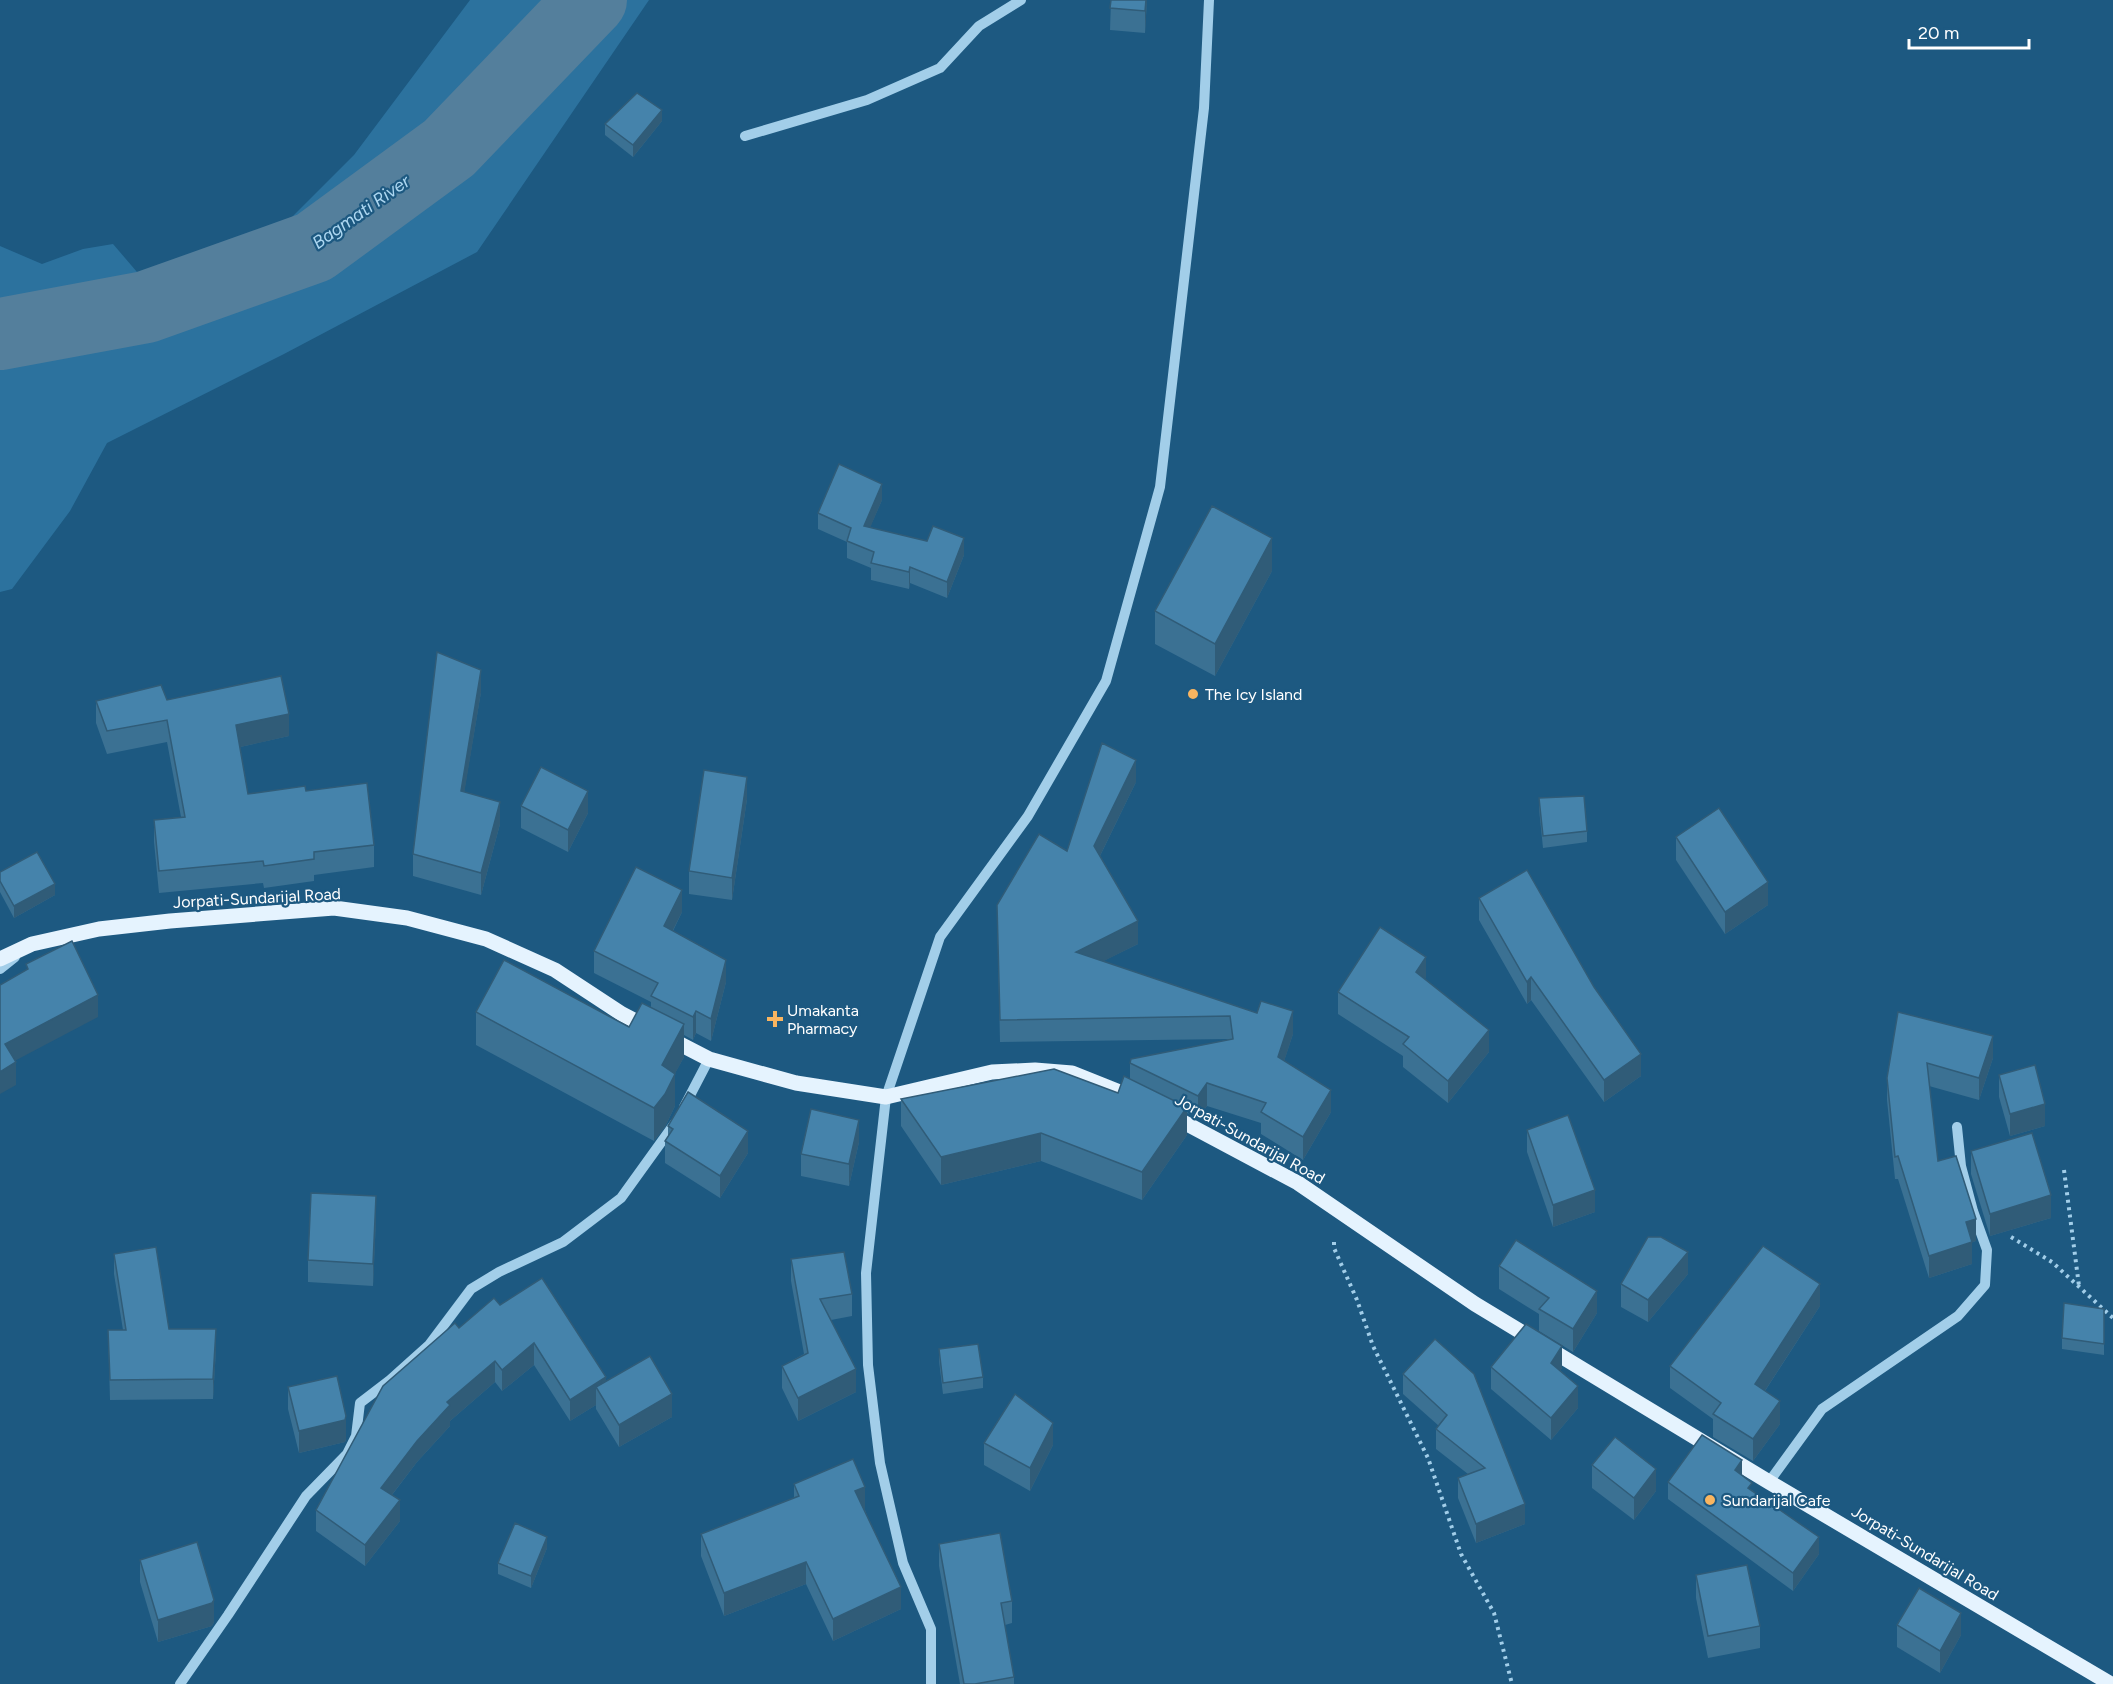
<svg xmlns="http://www.w3.org/2000/svg" width="2113" height="1684" viewBox="0 0 2113 1684" font-family="Figtree,sans-serif">
  <rect width="100%" height="100%" fill="#1d5981"/>
  <path fill="#2c729e" d="M470,0H649L477,252L284,354L107,443L70,511L12,589L0,592V246L42,264L83,249L113,244L149,286L205,270L275,234L354,155Z"/>
  <g fill="none" stroke-linecap="round" stroke-linejoin="round">
    <path stroke="#547f9c" stroke-width="72" d="M0,334L146,307L314,247L449,148L591,0"/>
    <g stroke="#a2cee9" stroke-width="4" stroke-dasharray="3 4.5" stroke-linecap="butt">
      <path d="M2064,1170L2079,1286"/>
      <path d="M2011,1237L2052,1262L2113,1318"/>
      <path d="M1334,1242V1248L1357,1300L1373,1346L1428,1458L1461,1554L1494,1613L1512,1684"/>
    </g>
    <g stroke="#a2cee9" stroke-width="10">
      <path d="M745,136L867,100L940,68L979,26L1021,0"/>
      <path d="M0,969L15,957"/>
      <path d="M684,1107L709,1059"/>
      <path d="M1769,1482L1822,1409L1958,1316L1985,1285L1987,1250L1973,1211L1961,1166L1957,1127"/>
      <path d="M180,1684L228,1615L306,1496L347,1454L356,1436L360,1403L390,1380L429,1345L471,1289L499,1272L563,1242L621,1198L675,1123"/>
      <path d="M931,1684V1629L903,1563L880,1463L868,1365L866,1273L886,1097L940,937L1028,816L1106,681L1160,487L1204,108L1209,0"/>
    </g>
    <g stroke="#e5f3fe" stroke-width="15">
      <path d="M0,959L32,944L99,929L170,921L334,908L407,918L486,939L555,970L622,1014L709,1059L796,1083L886,1097L992,1072L1035,1070L1072,1073L1137,1099"/>
      <path d="M1170,1115L1298,1183L1475,1304L1769,1482L2111,1684"/>
    </g>
  </g>
  <g fill="#3b7193">
    <path d="M1111,0H1147L1145,33L1110,30Z"/>
    <path d="M662,121L633,157L605,135V124Z"/>
    <path d="M882,500L870,527L964,555L947,598L910,583L909,589L871,580V568L847,558V542L818,529V513Z"/>
    <path d="M1272,571L1215,676L1155,644V611Z"/>
    <path d="M481,692L464,792L500,824L481,895L413,876V854Z"/>
    <path d="M167,700L289,736L240,747L248,794L306,791L374,845V867L314,875V881L264,888L263,883L159,893L154,842V820L181,817L167,742L107,754L96,723V701Z"/>
    <path d="M1136,782L1100,856L1138,944L1103,961L1293,1034L1284,1061L1331,1112L1303,1160L1261,1134V1123L1207,1106L1198,1118L1187,1113V1135L1142,1200L1041,1161L941,1185L901,1126V1099L1118,1093L1130,1079V1063L1230,1039L1000,1042L997,905L1067,851Z"/>
    <path d="M1539,798L1587,831V842L1543,848L1539,809Z"/>
    <path d="M747,799L732,900L689,894V871Z"/>
    <path d="M521,806L588,813L568,852L521,828Z"/>
    <path d="M1676,837L1768,905L1725,934L1676,860Z"/>
    <path d="M0,872L55,895L14,918L0,892Z"/>
    <path d="M1479,898L1641,1076L1604,1102L1531,1000L1527,1004L1479,920Z"/>
    <path d="M682,912L673,931L726,982L711,1041L696,1033L693,1040L684,1035V1057L675,1073V1106L665,1127L654,1141L476,1045V1012L629,1027L651,1007V1002L594,973V951Z"/>
    <path d="M1425,979L1489,1052L1448,1103L1403,1067V1056L1338,1014V992Z"/>
    <path d="M1898,1012L1993,1058L1979,1100L1929,1086L1938,1161L1976,1241L1972,1242V1264L1929,1278L1898,1179H1895L1887,1100V1078Z"/>
    <path d="M1999,1075L2045,1126L2010,1136L1999,1097Z"/>
    <path d="M668,1126L748,1153L720,1198L665,1163V1141L668,1137Z"/>
    <path d="M1527,1130L1595,1212L1553,1227L1527,1152Z"/>
    <path d="M859,1142L849,1186L801,1176V1154Z"/>
    <path d="M1971,1151L2051,1218L1990,1236L1971,1174Z"/>
    <path d="M376,1218L373,1286L308,1282V1260Z"/>
    <path d="M114,1254L169,1329L216,1349L213,1399L110,1400L108,1330H123L114,1274Z"/>
    <path d="M791,1259L852,1294V1316L831,1320L856,1392L798,1421L782,1388V1366L804,1354L791,1281Z"/>
    <path d="M1499,1266L1597,1313L1573,1352L1539,1331V1314L1499,1289Z"/>
    <path d="M1688,1274L1648,1322L1621,1307V1284Z"/>
    <path d="M500,1305L606,1381L672,1417L619,1447L596,1409V1405L570,1421L534,1365L502,1391L495,1382L450,1421V1426L417,1462L392,1495L400,1521L365,1566L316,1531V1510L459,1328Z"/>
    <path d="M1820,1306L1765,1391L1780,1424L1753,1461L1713,1437V1419L1670,1388V1366Z"/>
    <path d="M2104,1309V1355L2062,1349V1338Z"/>
    <path d="M1435,1339L1525,1524L1476,1543L1458,1498V1478L1468,1474L1436,1449V1429L1439,1426L1403,1394V1374Z"/>
    <path d="M939,1349L983,1377V1388L943,1394L939,1361Z"/>
    <path d="M1491,1367L1562,1368L1560,1371L1578,1408L1551,1440L1491,1389Z"/>
    <path d="M288,1387L346,1439L345,1442L299,1453L288,1409Z"/>
    <path d="M984,1443L1053,1445L1030,1491L984,1465Z"/>
    <path d="M1592,1465L1656,1491L1634,1520L1592,1488Z"/>
    <path d="M1668,1482L1752,1490L1819,1554L1793,1591L1668,1499Z"/>
    <path d="M794,1484L865,1510L901,1609L833,1641L806,1584L724,1616L701,1556V1534L794,1498Z"/>
    <path d="M939,1544L1012,1601V1623L1005,1625L1014,1677V1684H960L939,1566Z"/>
    <path d="M547,1548L531,1588L498,1574V1563Z"/>
    <path d="M140,1560L214,1622L212,1626L158,1642L140,1582Z"/>
    <path d="M1696,1575L1760,1626V1648L1708,1658L1696,1598Z"/>
    <path d="M1897,1625L1961,1635L1940,1673L1897,1647Z"/>
  </g>
  <g fill="#305c78">
    <path d="M1146,0H1147L1145,33V11Z"/>
    <path d="M662,110V121L633,157V145Z"/>
    <path d="M882,484V500L864,542V526Z"/>
    <path d="M964,538V555L947,598V582Z"/>
    <path d="M1272,538V571L1215,676V644Z"/>
    <path d="M910,567V583L909,589V572Z"/>
    <path d="M481,670V692L461,813V791Z"/>
    <path d="M289,714V736L236,748V725Z"/>
    <path d="M1136,760V782L1094,868V846Z"/>
    <path d="M747,777V799L732,900V878Z"/>
    <path d="M588,791V813L568,852V830Z"/>
    <path d="M500,802V824L481,895V873Z"/>
    <path d="M1768,882V905L1725,934V912Z"/>
    <path d="M55,884V895L14,918V906Z"/>
    <path d="M682,890V912L664,948V926Z"/>
    <path d="M1138,921V944L1076,975V952Z"/>
    <path d="M1426,957V979L1416,972Z"/>
    <path d="M726,960V982L711,1041V1019Z"/>
    <path d="M1531,977V1000L1527,1004V982Z"/>
    <path d="M98,995V1017L5,1066V1044Z"/>
    <path d="M696,1011V1033L693,1040V1017Z"/>
    <path d="M1293,1011V1034L1278,1080V1057Z"/>
    <path d="M684,1024V1057L662,1098V1065Z"/>
    <path d="M1489,1030V1052L1448,1103V1081Z"/>
    <path d="M1993,1036V1058L1979,1100V1078Z"/>
    <path d="M1641,1054V1076L1604,1102V1080Z"/>
    <path d="M16,1062V1085L0,1094V1072Z"/>
    <path d="M675,1074V1106L665,1127L654,1141V1108Z"/>
    <path d="M1207,1083V1106L1198,1118V1096Z"/>
    <path d="M1331,1090V1112L1303,1160V1137Z"/>
    <path d="M2045,1104V1126L2010,1136V1114Z"/>
    <path d="M1187,1107V1135L1142,1200V1172Z"/>
    <path d="M859,1120V1142L849,1186V1164Z"/>
    <path d="M748,1131V1153L720,1198V1176Z"/>
    <path d="M1041,1133V1161L941,1185V1157Z"/>
    <path d="M1595,1190V1212L1553,1227V1205Z"/>
    <path d="M2051,1195V1218L1990,1236V1214Z"/>
    <path d="M376,1196V1218L373,1286V1264Z"/>
    <path d="M1976,1219V1241L1966,1244V1222Z"/>
    <path d="M1972,1242V1264L1929,1278V1256Z"/>
    <path d="M1688,1252V1274L1648,1322V1300Z"/>
    <path d="M1820,1284V1306L1755,1406V1384Z"/>
    <path d="M1597,1291V1313L1573,1352V1329Z"/>
    <path d="M216,1329V1349L213,1399V1379Z"/>
    <path d="M534,1343V1365L502,1391V1370Z"/>
    <path d="M1562,1346V1368L1551,1386V1363Z"/>
    <path d="M495,1361V1382L450,1421V1426L417,1462L381,1509V1488L417,1441L447,1402Z"/>
    <path d="M856,1369V1392L798,1421V1398Z"/>
    <path d="M606,1377V1398L596,1387V1405L570,1421V1400Z"/>
    <path d="M1578,1386V1408L1551,1440V1418Z"/>
    <path d="M672,1394V1417L619,1447V1425Z"/>
    <path d="M1780,1401V1424L1753,1461V1439Z"/>
    <path d="M346,1416V1439L345,1442L299,1453V1431Z"/>
    <path d="M1053,1423V1445L1030,1491V1468Z"/>
    <path d="M1742,1460V1477L1735,1470Z"/>
    <path d="M1656,1469V1491L1634,1520V1498Z"/>
    <path d="M865,1487V1510L855,1514V1491Z"/>
    <path d="M400,1500V1521L365,1566V1545Z"/>
    <path d="M1525,1504V1524L1476,1543V1524Z"/>
    <path d="M547,1537V1548L531,1588V1576Z"/>
    <path d="M1819,1537V1554L1793,1591V1573Z"/>
    <path d="M806,1562V1584L724,1616V1593Z"/>
    <path d="M901,1587V1609L833,1641V1619Z"/>
    <path d="M214,1600V1622L212,1626L158,1642V1620Z"/>
    <path d="M1961,1613V1635L1940,1673V1651Z"/>
  </g>
  <g fill="#4583ab" stroke="#305c78" stroke-width="1.5">
    <path d="M1111,0H1146L1145,11L1110,8Z"/>
    <path d="M637,93L662,110L633,145L605,124Z"/>
    <path d="M839,464L882,484L864,526L927,541L933,526L964,538L947,582L910,567L909,572L871,563L874,552L847,541L851,528L818,513Z"/>
    <path d="M1212,506L1272,538L1215,644L1155,611Z"/>
    <path d="M437,652L481,670L461,791L500,802L481,873L413,854Z"/>
    <path d="M281,676L289,714L236,725L248,794L305,786L306,791L367,783L374,845L314,852V859L264,866L263,861L159,871L154,820L185,817L167,720L107,731L96,701L161,685L167,700Z"/>
    <path d="M1102,743L1136,760L1094,846L1138,921L1076,952L1257,1013L1261,1001L1293,1011L1278,1057L1331,1090L1303,1137L1261,1112L1266,1103L1207,1083L1198,1096L1130,1063L1131,1059L1233,1039L1230,1016L1000,1020L997,905L1039,834L1067,851Z"/>
    <path d="M541,767L588,791L568,830L521,806Z"/>
    <path d="M704,770L747,777L732,878L689,871Z"/>
    <path d="M1584,796L1587,831L1543,836L1539,798Z"/>
    <path d="M1719,808L1768,882L1725,912L1676,837Z"/>
    <path d="M37,852L55,884L14,906L0,881V872Z"/>
    <path d="M636,867L682,890L664,926L726,960L711,1019L696,1011L693,1017L651,996L658,983L594,951Z"/>
    <path d="M1527,870L1594,987L1641,1054L1604,1080L1531,977L1527,982L1479,898Z"/>
    <path d="M1380,927L1426,957L1416,972L1489,1030L1448,1081L1403,1044L1409,1037L1338,992Z"/>
    <path d="M72,941L98,995L5,1044L16,1062L0,1072V985L28,969L26,964Z"/>
    <path d="M504,960L629,1027L642,1003L684,1024L662,1065L675,1074L665,1094L654,1108L476,1012Z"/>
    <path d="M1898,1012L1993,1036L1979,1078L1927,1063L1938,1161L1956,1156L1976,1219L1966,1222L1972,1242L1929,1256L1898,1156L1895,1157L1887,1078Z"/>
    <path d="M2035,1065L2045,1104L2010,1114L1999,1075Z"/>
    <path d="M1054,1069L1118,1093L1124,1076L1187,1107L1142,1172L1041,1133L941,1157L901,1099Z"/>
    <path d="M688,1092L748,1131L720,1176L665,1141L673,1129L668,1126Z"/>
    <path d="M811,1109L859,1120L849,1164L801,1154Z"/>
    <path d="M1568,1115L1595,1190L1553,1205L1527,1130Z"/>
    <path d="M2032,1133L2051,1195L1990,1214L1971,1151Z"/>
    <path d="M311,1193L376,1196L373,1264L308,1260Z"/>
    <path d="M1648,1237H1661L1688,1252L1648,1300L1621,1284Z"/>
    <path d="M1516,1240L1597,1291L1573,1329L1539,1309L1549,1298L1499,1266Z"/>
    <path d="M1763,1246L1820,1284L1755,1384L1780,1401L1753,1439L1713,1414L1721,1403L1670,1366Z"/>
    <path d="M156,1247L169,1329H216L213,1379L110,1380L108,1330H126L114,1254Z"/>
    <path d="M844,1252L852,1294L820,1299L856,1369L798,1398L782,1366L808,1353L791,1259Z"/>
    <path d="M542,1278L606,1377L570,1400L534,1343L502,1370L495,1361L447,1402L450,1405L417,1441L381,1488L400,1500L365,1545L316,1510L383,1386L455,1323L459,1328L494,1298L500,1305Z"/>
    <path d="M2064,1303L2104,1309V1344L2062,1338Z"/>
    <path d="M1526,1324L1562,1346L1551,1363L1578,1386L1551,1418L1491,1367Z"/>
    <path d="M1435,1339L1474,1374L1525,1504L1476,1524L1458,1478L1485,1468L1436,1429L1447,1415L1403,1374Z"/>
    <path d="M978,1344L983,1377L943,1383L939,1349Z"/>
    <path d="M650,1356L672,1394L619,1425L596,1387Z"/>
    <path d="M337,1376L346,1416L345,1420L299,1431L288,1387Z"/>
    <path d="M1015,1394L1053,1423L1030,1468L984,1443Z"/>
    <path d="M1702,1435L1742,1460L1735,1470L1752,1483L1748,1488L1819,1537L1793,1573L1668,1482Z"/>
    <path d="M1615,1437L1656,1469L1634,1498L1592,1465Z"/>
    <path d="M853,1459L865,1487L855,1491L901,1587L833,1619L806,1562L724,1593L701,1534L799,1496L794,1484Z"/>
    <path d="M515,1523L547,1537L531,1576L498,1563Z"/>
    <path d="M1000,1533L1012,1601L1001,1603L1014,1677L975,1684H964L939,1544Z"/>
    <path d="M197,1542L214,1600L212,1603L158,1620L140,1560Z"/>
    <path d="M1747,1565L1760,1626L1708,1636L1696,1575Z"/>
    <path d="M1919,1588L1961,1613L1940,1651L1897,1625Z"/>
  </g>
  <g fill="#f9b560" stroke="#1d5981" stroke-width="2">
    <circle cx="1193" cy="694" r="6"/>
    <path d="M772 1010h6v6h6v6h-6v6h-6v-6h-6v-6h6z"/>
    <circle cx="1710" cy="1500" r="6"/>
  </g>
  <g text-anchor="middle" dominant-baseline="central" stroke-width="4.5" stroke-linejoin="round" paint-order="stroke">
    <g font-size="16" fill="#fff" stroke="#1d5981" text-anchor="start">
      <text x="1205" y="694">The Icy Island</text>
      <text x="787" y="1010">Umakanta<tspan x="787" dy="18">Pharmacy</tspan></text>
      <text x="1722" y="1500">Sundarijal Cafe</text>
    </g>
    <g font-size="16" fill="#fff" stroke="#1d5981">
      <text transform="translate(257 898) rotate(-3)">Jorpati-Sundarijal Road</text>
      <text transform="translate(1250 1139) rotate(29)">Jorpati-Sundarijal Road</text>
      <text transform="translate(1925 1553) rotate(31)">Jorpati-Sundarijal Road</text>
    </g>
    <g font-size="18" font-style="italic" fill="#add7f1" stroke="#1d5981">
      <text transform="translate(361 212) rotate(-35)">Bagmati River</text>
    </g>
  </g>
  <path d="M1909 39v9h120v-9" fill="none" stroke="#ffffff" stroke-width="3"/>
  <text x="1918" y="39" font-size="18" fill="#ffffff" stroke="#1d5981" stroke-width="4.5" paint-order="stroke">20 m</text>
</svg>
